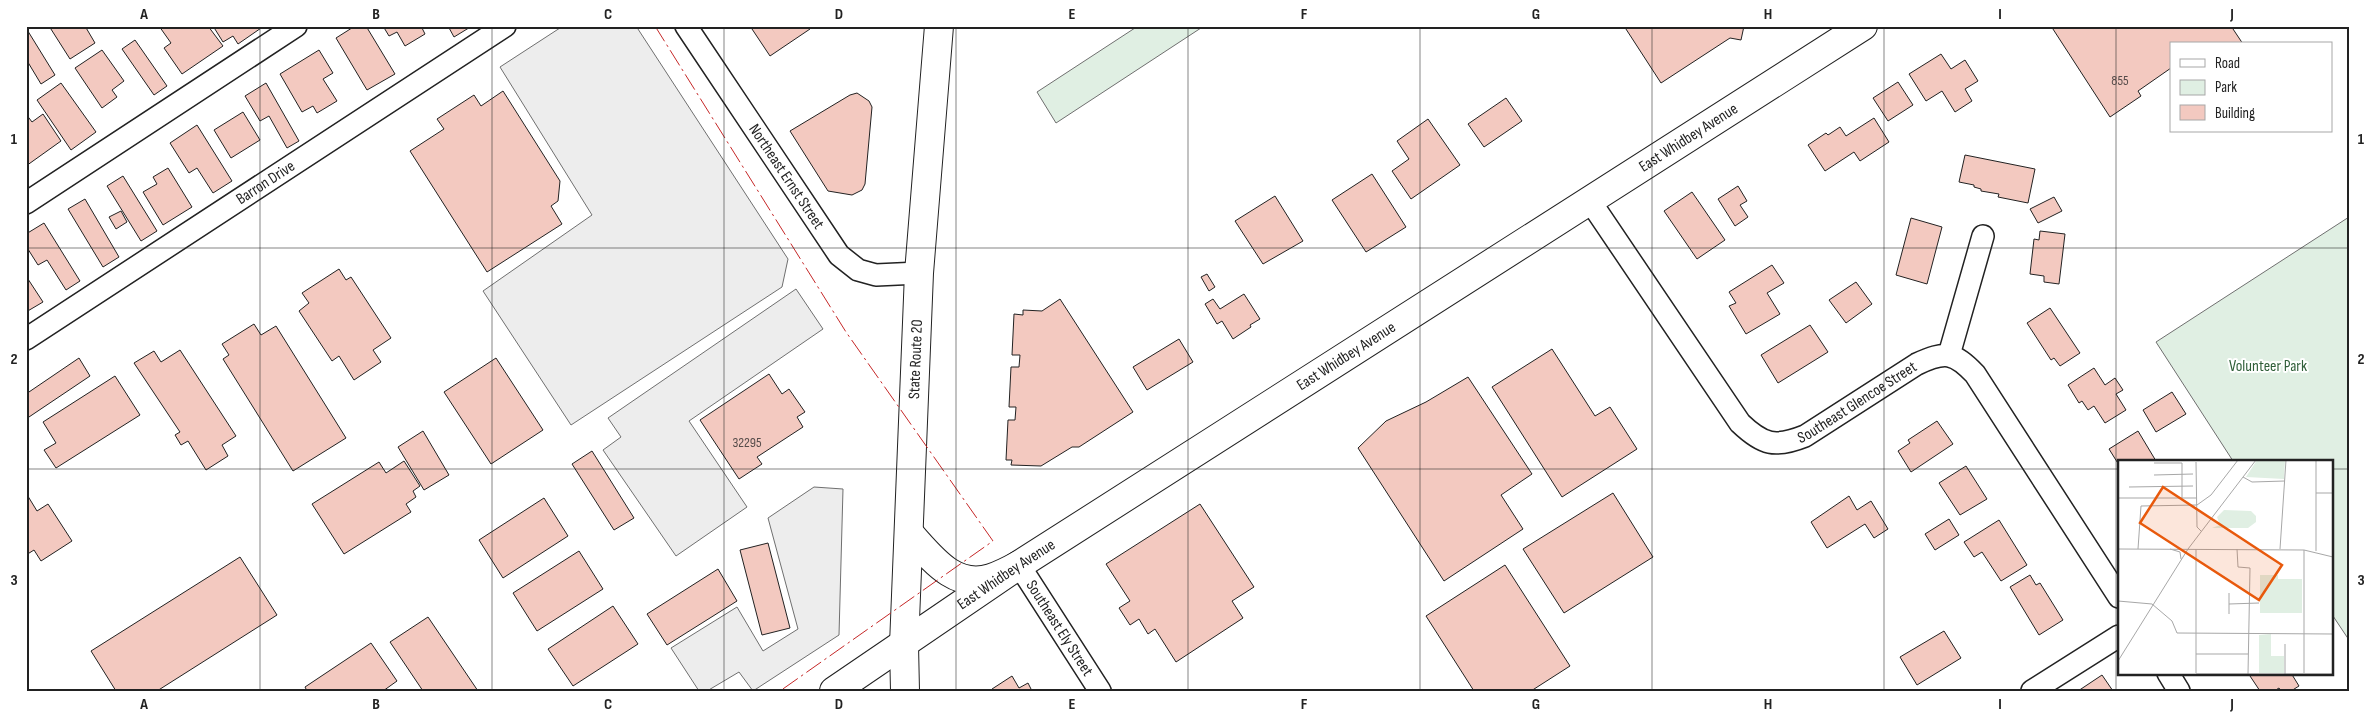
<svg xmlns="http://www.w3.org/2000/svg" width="2375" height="717" viewBox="0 0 2375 717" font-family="'Sofia Sans Condensed',sans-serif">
  <rect width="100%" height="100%" fill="#fff"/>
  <g fill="#e0efe3" stroke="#6f6f6f">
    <path d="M1138,26H1204L1056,123L1037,92Z"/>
    <path d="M2349,217V640L2331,613V461H2233L2156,342Z"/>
  </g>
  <g fill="#ededed" stroke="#6f6f6f">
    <path d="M563,26H636L788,259L782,287L571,425L483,291L592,215L500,67Z"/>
    <path d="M796,289L823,329L689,421L747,507L676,556L603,450L621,437L608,418Z"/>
    <path d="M814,487L843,489L839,635L753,691L739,672L707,691H699L671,648L737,607L763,651L798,629L768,518Z"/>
  </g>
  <g fill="#f3c9c0" stroke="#222">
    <path d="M49,26H85L95,43L70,59Z"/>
    <path d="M159,26H208L223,46L182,74L164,48L171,43Z"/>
    <path d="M213,26H264L238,44L233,36L223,42Z"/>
    <path d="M355,26H366L395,74L367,90L336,38Z"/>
    <path d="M383,26H421L425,34L405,46L397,32L389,36Z"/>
    <path d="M448,26H472L454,37Z"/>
    <path d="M750,26H808L810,29L770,56Z"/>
    <path d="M1624,26H1744L1741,40L1730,38L1661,83Z"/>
    <path d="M2051,26H2231L2243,44H2171V68L2138,91L2141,96L2110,117Z"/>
    <path d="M26,28L55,75L41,84L26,59Z"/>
    <path d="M135,40L167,86L154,95L122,49Z"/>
    <path d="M102,50L124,81L112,90L117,97L102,108L75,68Z"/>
    <path d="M319,50L333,73L323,79L337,101L317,113L313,106L302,112L280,74Z"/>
    <path d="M1941,54L1951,69L1965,60L1978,81L1965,89L1972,101L1955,112L1942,91L1926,101L1909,74Z"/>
    <path d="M1898,82L1913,105L1888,121L1873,98Z"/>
    <path d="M61,83L96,132L71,150L37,100Z"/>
    <path d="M266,83L299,141L287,148L269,116L260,121L245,96Z"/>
    <path d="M503,91L560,181L558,201L551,206L562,224L487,272L410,151L444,129L437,119L474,95L481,106Z"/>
    <path d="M857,93L869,101L872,107L865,184L862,190L852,195L828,191L790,131L850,95Z"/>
    <path d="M1506,98L1522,121L1484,147L1468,124Z"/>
    <path d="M243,112L260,140L231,158L214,130Z"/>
    <path d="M26,114L32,122L43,114L61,141L26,166Z"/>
    <path d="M1874,118L1889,142L1860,161L1854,152L1825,171L1808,145L1826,133L1828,135L1840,127L1846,136Z"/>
    <path d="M1428,119L1460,165L1411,199L1392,171L1409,159L1397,141Z"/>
    <path d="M197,125L232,181L213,193L197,168L189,173L170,143Z"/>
    <path d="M1965,155L2035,169L2028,203L1998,197L1999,194L1981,191V189L1974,187V185L1959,182Z"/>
    <path d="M168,168L192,207L163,225L143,192L157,184L153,177Z"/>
    <path d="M1372,174L1406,227L1366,252L1332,200Z"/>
    <path d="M123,176L157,231L141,241L107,186Z"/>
    <path d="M1738,186L1747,201L1740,205L1748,217L1735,226L1718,199Z"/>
    <path d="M1692,192L1725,240L1697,259L1664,211Z"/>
    <path d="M1275,196L1303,241L1263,264L1235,221Z"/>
    <path d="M2054,197L2062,211L2038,223L2030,209Z"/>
    <path d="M85,199L119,257L103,267L68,209Z"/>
    <path d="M121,211L127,222L116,229L109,217Z"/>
    <path d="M1911,218L1942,227L1927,284L1896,275Z"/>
    <path d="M44,223L80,281L66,290L47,260L38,265L26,246V234Z"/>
    <path d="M2040,231L2065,234L2059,284L2044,282V276L2030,274L2034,239L2039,240Z"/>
    <path d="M1772,265L1784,283L1767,293L1780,314L1746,334L1729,306L1736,303L1729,292Z"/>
    <path d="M339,269L346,280L351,277L391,338L373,350L381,362L354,380L339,356L332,361L299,311L309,303L302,293Z"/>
    <path d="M1207,274L1215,287L1209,291L1201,277Z"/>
    <path d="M26,276L43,302L26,312Z"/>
    <path d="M1856,282L1872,304L1846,323L1829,300Z"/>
    <path d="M1244,294L1260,319L1250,325L1251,327L1233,339L1222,321L1217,324L1205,304L1213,299L1220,309Z"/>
    <path d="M1060,299L1133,412L1079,447H1072L1041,466L1011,465L1012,460H1006L1008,420H1015L1016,407H1009L1011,367H1019L1020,355H1012L1014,314L1023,315V310L1042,311Z"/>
    <path d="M2050,308L2080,353L2060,366L2054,358L2051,360L2027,323Z"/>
    <path d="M254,324L261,335L276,326L346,438L293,471L223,359L229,355L222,344Z"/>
    <path d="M1810,325L1828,352L1778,383L1761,355Z"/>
    <path d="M1179,339L1193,362L1147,390L1133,367Z"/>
    <path d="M1552,349L1595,416L1610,407L1637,449L1562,497L1492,387Z"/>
    <path d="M180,350L236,436L222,445L228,456L206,470L188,441L181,445L175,435L180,432L134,363L154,351L161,362Z"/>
    <path d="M79,358L90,376L26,419V394Z"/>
    <path d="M496,358L543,430L491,464L444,392Z"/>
    <path d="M2094,368L2105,385L2115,378L2123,390L2116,394L2126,410L2105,423L2094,406L2088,410L2082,401L2079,403L2068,385Z"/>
    <path d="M769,374L782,394L789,389L805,412L797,417L803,427L757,457L762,464L739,479L700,420Z"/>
    <path d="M115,376L140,415L56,468L44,450L56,443L43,422Z"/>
    <path d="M1468,377L1532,474L1501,495L1523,529L1444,581L1358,448L1386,421L1426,402Z"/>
    <path d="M2172,392L2186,414L2156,432L2143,410Z"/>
    <path d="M1937,421L1953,444L1911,472L1898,451L1910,443L1908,440Z"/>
    <path d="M423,431L449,475L424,490L398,447Z"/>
    <path d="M2138,431L2156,461H2119V465L2109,449Z"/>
    <path d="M592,451L634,518L614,530L572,464Z"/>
    <path d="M404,461L420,486L413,491L416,497L406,504L411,512L344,554L312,504L379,462L386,473Z"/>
    <path d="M1966,466L1987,499L1960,515L1939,483Z"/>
    <path d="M26,493L37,511L48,504L72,541L41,561L34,550L26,555Z"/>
    <path d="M1613,493L1653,557L1564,613L1523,549Z"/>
    <path d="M1849,496L1857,510L1871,501L1888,529L1874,538L1865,524L1827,548L1811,522Z"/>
    <path d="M544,498L568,536L503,578L479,540Z"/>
    <path d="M1200,504L1254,587L1232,601L1243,618L1176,662L1155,629L1148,634L1139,619L1130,625L1119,608L1130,601L1106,564Z"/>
    <path d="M1949,519L1959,535L1935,550L1925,534Z"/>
    <path d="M1999,520L2027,565L2001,581L1982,552L1974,557L1964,542Z"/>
    <path d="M768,543L790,628L762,635L740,550Z"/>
    <path d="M579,551L603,589L537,631L513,593Z"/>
    <path d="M240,557L277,615L157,691H116L91,651Z"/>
    <path d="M1505,565L1570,666L1531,691H1474L1426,616Z"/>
    <path d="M718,569L737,601L667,645L647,614Z"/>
    <path d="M2030,575L2036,585L2040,583L2063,620L2039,635L2010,587Z"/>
    <path d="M613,606L638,644L573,686L548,649Z"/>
    <path d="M428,617L478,691H423L390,642Z"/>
    <path d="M1944,631L1961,658L1917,685L1900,657Z"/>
    <path d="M371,643L397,681L383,691H307L305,687Z"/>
    <path d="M2248,673H2291L2299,686L2291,691H2281L2279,688L2274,691H2260Z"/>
    <path d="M2102,675L2113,691H2078Z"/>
    <path d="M1012,676L1019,688L1028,683L1032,691H993L992,689Z"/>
  </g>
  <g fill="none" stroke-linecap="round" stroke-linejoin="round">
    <g stroke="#222" stroke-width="24">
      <g id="minor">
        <path id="s1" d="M686,26L839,255L858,270L876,275L919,273"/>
        <path id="s2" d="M1590,201L1740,423C1763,445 1775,448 1805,436L1917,364C1945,351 1954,352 1975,374L2119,597"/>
        <path d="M26,203L296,26"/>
        <path id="s3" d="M26,339L505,26"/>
        <path d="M1949,355L1983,236"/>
        <path id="s4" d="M1019,565L1100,691"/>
        <path d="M2168,673L2179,691"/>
        <path d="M2032,691L2119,636"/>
      </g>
    </g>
    <g stroke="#222" stroke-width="30">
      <g id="tertiary">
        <path id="s5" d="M834,691L1019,565L1863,26"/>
      </g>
    </g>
    <g stroke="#222" stroke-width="30">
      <g id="primary">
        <path d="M909,533C931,557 954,590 991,578C1000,575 1010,570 1019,565"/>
        <path id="s6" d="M905,691L904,645L919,273L939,26"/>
      </g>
    </g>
    <use href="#minor" stroke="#fff" stroke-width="21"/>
    <use href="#tertiary" stroke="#fff" stroke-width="28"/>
    <use href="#primary" stroke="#fff" stroke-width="28"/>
    <path stroke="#c62828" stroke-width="1" stroke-dasharray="18 4 2.5 4" stroke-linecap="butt" d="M655,26L846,332L993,541L780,691"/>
  </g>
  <path fill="none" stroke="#222" stroke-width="1" stroke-opacity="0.55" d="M260,26V691M492,26V691M724,26V691M956,26V691M1188,26V691M1420,26V691M1652,26V691M1884,26V691M2116,26V691M26,248H2349M26,469H2119M2331,469H2349"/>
  <g text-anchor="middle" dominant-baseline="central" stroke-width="4" stroke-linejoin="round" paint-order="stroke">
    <g font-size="14" fill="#564c4a">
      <text x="2120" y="80">855</text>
      <text x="747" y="442">32295</text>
    </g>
    <g font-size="16" fill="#222" stroke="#fff">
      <text stroke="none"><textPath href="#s5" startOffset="1018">East Whidbey Avenue</textPath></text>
      <text stroke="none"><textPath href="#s1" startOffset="181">Northeast Ernst Street</textPath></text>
      <text stroke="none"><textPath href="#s3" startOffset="286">Barron Drive</textPath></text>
      <text stroke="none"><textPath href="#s5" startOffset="612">East Whidbey Avenue</textPath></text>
      <text stroke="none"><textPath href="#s6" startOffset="332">State Route 20</textPath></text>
      <text stroke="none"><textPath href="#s2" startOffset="402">Southeast Glencoe Street</textPath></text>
      <text stroke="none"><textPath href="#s5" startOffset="208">East Whidbey Avenue</textPath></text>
      <text stroke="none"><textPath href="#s4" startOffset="75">Southeast Ely Street</textPath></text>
    </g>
    <g font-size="16" fill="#2f5e38" stroke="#fff">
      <text x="2268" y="366">Volunteer Park</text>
    </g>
  </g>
  <g transform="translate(2118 460)">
    <rect width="215" height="215" fill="#fff"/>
    <path d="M139,0H167L166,19L128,17ZM106,50L133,51L138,56V62L130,68H94L102,65L99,57ZM142,115H160V119H184V153H142ZM153,174V196H166V213H141V175Z" fill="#e0efe3"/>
    <path fill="none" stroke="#a7a7a7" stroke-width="1" d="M78,2L79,67L83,71M36,3H64V38M36,15L75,14M125,17L134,22L167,21M11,27L75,26M198,33H215M0,38H79M79,45L93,35L120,0M0,89L186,90L215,97M20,89L23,46L79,45M52,89L62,92L63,99M119,89L120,107L132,108M162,89L168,0M186,90V213M198,91V0M111,133V154M0,141L34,144L54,161L59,173L215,174M111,144L141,143M78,194H130M0,201L70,89L138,0M78,213V89M78,214H215M130,214L132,108M167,215V184"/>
    <path fill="#e8590c" fill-opacity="0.15" stroke="#e8590c" stroke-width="2.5" d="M45,27L164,105L141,140L22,63Z"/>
    <rect width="215" height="215" fill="none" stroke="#222" stroke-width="2.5"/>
  </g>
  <rect width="2375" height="717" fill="none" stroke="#ffffff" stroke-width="55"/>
  <rect x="2170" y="42" width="162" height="90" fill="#ffffff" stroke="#a7a7a7"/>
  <rect x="2180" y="59" width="25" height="8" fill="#ffffff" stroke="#a7a7a7"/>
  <text x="2215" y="68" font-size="15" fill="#222222">Road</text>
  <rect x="2180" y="80" width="25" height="15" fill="#e0efe3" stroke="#a7a7a7"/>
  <text x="2215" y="92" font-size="15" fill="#222222">Park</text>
  <rect x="2180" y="105" width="25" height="15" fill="#f3c9c0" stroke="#a7a7a7"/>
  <text x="2215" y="118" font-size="15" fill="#222222">Building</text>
  <rect x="28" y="28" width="2320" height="662" fill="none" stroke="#222" stroke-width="2"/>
  <g font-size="16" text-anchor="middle" font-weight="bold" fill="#222">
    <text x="144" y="19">A</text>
    <text x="376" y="19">B</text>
    <text x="608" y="19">C</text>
    <text x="839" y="19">D</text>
    <text x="1072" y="19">E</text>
    <text x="1304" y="19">F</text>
    <text x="1536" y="19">G</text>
    <text x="1768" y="19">H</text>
    <text x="2000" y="19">I</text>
    <text x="2232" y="19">J</text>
    <text x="14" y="144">1</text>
    <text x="2361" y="144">1</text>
    <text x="14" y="364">2</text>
    <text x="2361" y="364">2</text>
    <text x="14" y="585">3</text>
    <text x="2361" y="585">3</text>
    <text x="144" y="709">A</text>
    <text x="376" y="709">B</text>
    <text x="608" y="709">C</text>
    <text x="839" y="709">D</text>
    <text x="1072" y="709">E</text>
    <text x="1304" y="709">F</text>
    <text x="1536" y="709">G</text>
    <text x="1768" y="709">H</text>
    <text x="2000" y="709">I</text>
    <text x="2232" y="709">J</text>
  </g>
</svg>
